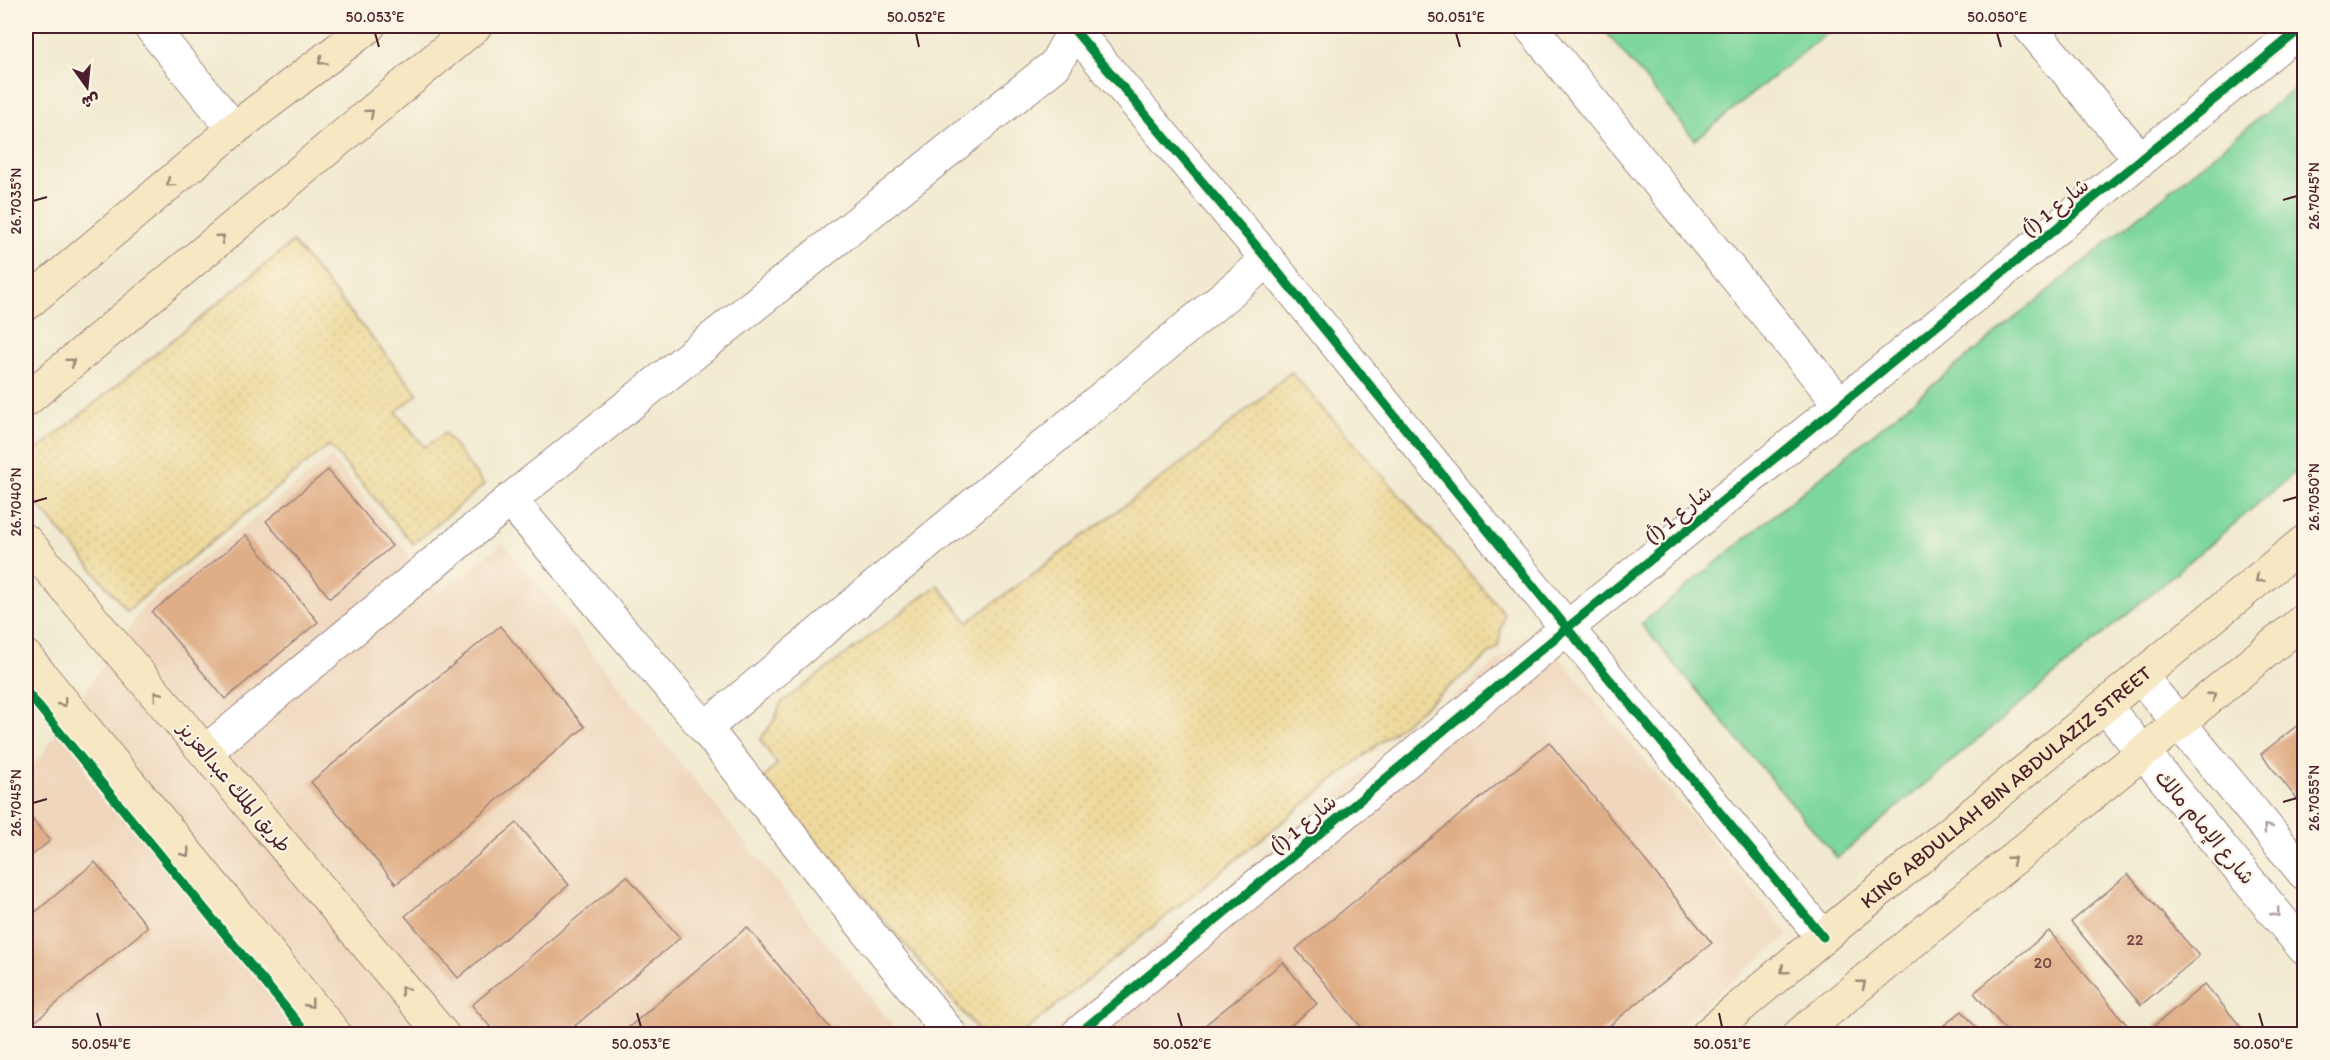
<svg xmlns="http://www.w3.org/2000/svg" width="2330" height="1060" viewBox="0 0 2330 1060" font-family="Itim,'Playpen Sans Arabic',sans-serif">
  <defs>
    <pattern id="sand-dots" width="8" height="8" patternUnits="userSpaceOnUse" patternTransform="scale(1.5)"><rect width="8" height="8" fill="#eeda9e"/><path d="M2 2h.1M6 6h.1" fill="none" stroke="#cebb88" stroke-width="1.8" stroke-linecap="round"/></pattern>
  </defs>
  <rect width="100%" height="100%" fill="#fcf5e5"/>
  <filter id="ink" filterUnits="userSpaceOnUse"><feTurbulence type="fractalNoise" baseFrequency=".0167" numOctaves="2"/><feDisplacementMap in="SourceGraphic" scale="12" xChannelSelector="R" yChannelSelector="G"/><feConvolveMatrix kernelMatrix="1 2 1 2 8 2 1 2 1" color-interpolation-filters="sRGB"/></filter>
  <filter id="wash" filterUnits="userSpaceOnUse"><feTurbulence type="fractalNoise" baseFrequency=".008" numOctaves="4" result="noise"/><feDisplacementMap in="SourceGraphic" scale="24" xChannelSelector="R" yChannelSelector="G"/><feGaussianBlur stdDeviation="1.35" result="paint"/><feColorMatrix in="noise" values="0 0 0 0 0 0 0 0 0 0 0 0 0 0 0 0 0 1.4 0 .05"/><feComposite in="paint" operator="in"/></filter>
  <g filter="url(#wash)">
    <rect width="100%" height="100%" fill="#f1ead0"/>
    <g fill="#efd6bc">
      <path d="M331,457L439,593L503,543L900,1034H31L26,1028V770L39,759L144,606Z"/>
      <path d="M1536,629L1789,935L1669,1034H1049Z"/>
    </g>
    <g fill="#7ed79d" stroke="#647b64" stroke-width="1.5">
      <path d="M1601,26H1836L1695,140Z"/>
      <path d="M2304,81V465L1837,858L1641,624Z"/>
    </g>
    <g fill="url(#sand-dots)" stroke="#9c7c64" stroke-width="1.5">
      <path d="M293,242L418,394L396,412L425,447L445,433L484,485L413,544L329,445L127,611L26,490V459Z"/>
      <path d="M1291,372L1504,613L1498,647L1021,1034H981L764,778L777,764L760,740L773,722L781,703L938,585L968,622L1198,451Z"/>
    </g>
    <g id="blocks">
      <g fill="#dfad86">
        <path d="M328,470L392,546L330,598L266,521Z"/>
        <path d="M246,535L318,622L225,699L152,612Z"/>
        <path d="M500,626L585,727L396,884L311,782Z"/>
        <path d="M2304,720V808L2261,754Z"/>
        <path d="M1549,742L1712,943L1599,1034H1367L1296,949Z"/>
        <path d="M26,811L50,841L26,860Z"/>
        <path d="M517,823L569,885L458,978L405,916Z"/>
        <path d="M95,862L148,927L32,1024L26,1015V920Z"/>
        <path d="M2128,874L2199,956L2141,1005L2071,922Z"/>
        <path d="M627,876L680,938L565,1034H496L472,1005Z"/>
        <path d="M747,927L835,1034H621Z"/>
        <path d="M2049,931L2127,1025L2116,1034H2009L1974,993Z"/>
        <path d="M1283,962L1317,1004L1280,1034H1194Z"/>
        <path d="M2205,984L2247,1034H2163L2155,1025Z"/>
        <path d="M1962,1011L1982,1034H1933Z"/>
      </g>
    </g>
  </g>
  <g filter="url(#ink)">
    <use href="#blocks" fill-opacity="0" stroke="#9e847e" stroke-width="1.5"/>
    <g fill="none" stroke-linecap="round" stroke-linejoin="round">
      <g stroke="#9e847e" stroke-width="35">
        <g id="street">
          <path d="M150,26L234,129"/>
          <path d="M1071,26L1268,260L1567,628L1823,937"/>
          <path d="M1530,26L1841,405"/>
          <path d="M2029,26L2141,160"/>
          <path d="M510,500L705,728L950,1034"/>
          <path d="M2141,677L2304,873"/>
          <path d="M2105,706L2304,948"/>
          <path d="M705,728L1268,260"/>
          <path d="M205,752L510,500L1055,65L1074,30L1080,26"/>
          <path d="M1078,1034L1567,628L2304,26"/>
        </g>
      </g>
      <g stroke="#9e847e" stroke-width="35">
        <g id="secondary">
          <path d="M26,304L234,129L369,26"/>
          <path d="M26,400L475,26"/>
          <path d="M26,541L205,752L442,1034"/>
          <path d="M26,657L335,1034"/>
          <path id="s1" d="M1708,1034L1823,937L2304,542"/>
          <path d="M1800,1034L2304,620"/>
        </g>
      </g>
      <use href="#street" stroke="#fff" stroke-width="33"/>
      <use href="#secondary" stroke="#f7e8c3" stroke-width="33"/>
      <g stroke="#fcf5e5" stroke-width="13">
        <g id="cycleway">
          <path d="M1071,26L1268,260L1567,628L1823,937"/>
          <path d="M26,691L307,1034"/>
          <path d="M1078,1034L1567,628L2304,26"/>
        </g>
      </g>
      <use href="#cycleway" stroke="#00873e" stroke-width="9"/>
    </g>
    <defs><path id="oneway-chevron" d="M-2-3.5L2.5 0L-2 3.5" fill="none" stroke-width="1.6" stroke-linecap="round" stroke-linejoin="round" transform="scale(1.5)"/></defs>
    <g stroke="#a08477">
      <use href="#oneway-chevron" transform="translate(322 61) rotate(143)"/>
      <use href="#oneway-chevron" transform="translate(370 113) rotate(-40)"/>
      <use href="#oneway-chevron" transform="translate(170 183) rotate(140)"/>
      <use href="#oneway-chevron" transform="translate(221 238) rotate(-40)"/>
      <use href="#oneway-chevron" transform="translate(71 362) rotate(-40)"/>
      <use href="#oneway-chevron" transform="translate(2259 579) rotate(140)"/>
      <use href="#oneway-chevron" transform="translate(157 695) rotate(-130)"/>
      <use href="#oneway-chevron" transform="translate(2212 696) rotate(-39)"/>
      <use href="#oneway-chevron" transform="translate(63 703) rotate(51)"/>
      <use href="#oneway-chevron" transform="translate(186 853) rotate(51)"/>
      <use href="#oneway-chevron" transform="translate(2012 860) rotate(-39)"/>
      <use href="#oneway-chevron" transform="translate(1784 970) rotate(140)"/>
      <use href="#oneway-chevron" transform="translate(1862 984) rotate(-39)"/>
      <use href="#oneway-chevron" transform="translate(404 990) rotate(-130)"/>
      <use href="#oneway-chevron" transform="translate(310 1004) rotate(51)"/>
    </g>
    <g stroke="#ae9aa0">
      <use href="#oneway-chevron" transform="translate(2267 828) rotate(-130)"/>
      <use href="#oneway-chevron" transform="translate(2276 913) rotate(51)"/>
    </g>
  </g>
  <path fill="none" stroke="#4a1f2b" stroke-width="2" d="M375,33L379,47M916,33L919,47M1456,33L1460,47M1997,33L2001,47M2283,200L2297,196M33,201L47,197M2283,501L2297,497M33,502L47,498M2283,802L2297,798M33,803L47,799M97,1013L101,1027M637,1013L641,1027M1178,1013L1182,1027M1719,1013L1722,1027M2259,1013L2263,1027"/>
  <g text-anchor="middle" dominant-baseline="central" stroke-width="4.5" stroke-linejoin="round" paint-order="stroke">
    <g font-size="16" fill="#6f4242">
      <text x="2135" y="939">22</text>
      <text x="2043" y="962">20</text>
    </g>
    <g font-size="20" fill="#4a1f2b" stroke="#fcf5e5">
      <text transform="translate(2055 207) rotate(-39)">شارع 1 (أ)</text>
      <text transform="translate(1678 514) rotate(-39)">شارع 1 (أ)</text>
      <text transform="translate(235 787) rotate(50)">طريق الملك عبدالعزيز</text>
      <text stroke="none"><textPath href="#s1" startOffset="387">KING ABDULLAH BIN ABDULAZIZ STREET</textPath></text>
      <text transform="translate(1303 824) rotate(-40)">شارع 1 (أ)</text>
      <text transform="translate(2205 827) rotate(50)">شارع الإمام مالك</text>
    </g>
  </g>
  <rect width="2330" height="1060" fill="none" stroke="#fcf5e5" stroke-width="66"/>
  <g transform="translate(87 87) rotate(165)" stroke="#fcf5e5" stroke-width="4.5" paint-order="stroke">
  <path d="M0-4.5L10 22L0 15L-10 22Z" fill="#4a1f2b"/>
  <text y="-9" font-size="16" font-weight="bold" text-anchor="middle" fill="#4a1f2b">ش</text>
  </g>
  <rect x="33" y="33" width="2264" height="994" fill="none" stroke="#4a1f2b" stroke-width="2"/>
  <g font-size="15" text-anchor="middle" fill="#4a1f2b">
    <text x="375" y="22">50.053°E</text>
    <text x="916" y="22">50.052°E</text>
    <text x="1456" y="22">50.051°E</text>
    <text x="1997" y="22">50.050°E</text>
    <text transform="translate(2314 196) rotate(-90)" y="5">26.7045°N</text>
    <text transform="translate(16 201) rotate(-90)" y="5">26.7035°N</text>
    <text transform="translate(2314 497) rotate(-90)" y="5">26.7050°N</text>
    <text transform="translate(16 502) rotate(-90)" y="5">26.7040°N</text>
    <text transform="translate(2314 798) rotate(-90)" y="5">26.7055°N</text>
    <text transform="translate(16 803) rotate(-90)" y="5">26.7045°N</text>
    <text x="101" y="1049">50.054°E</text>
    <text x="641" y="1049">50.053°E</text>
    <text x="1182" y="1049">50.052°E</text>
    <text x="1722" y="1049">50.051°E</text>
    <text x="2263" y="1049">50.050°E</text>
  </g>
</svg>
